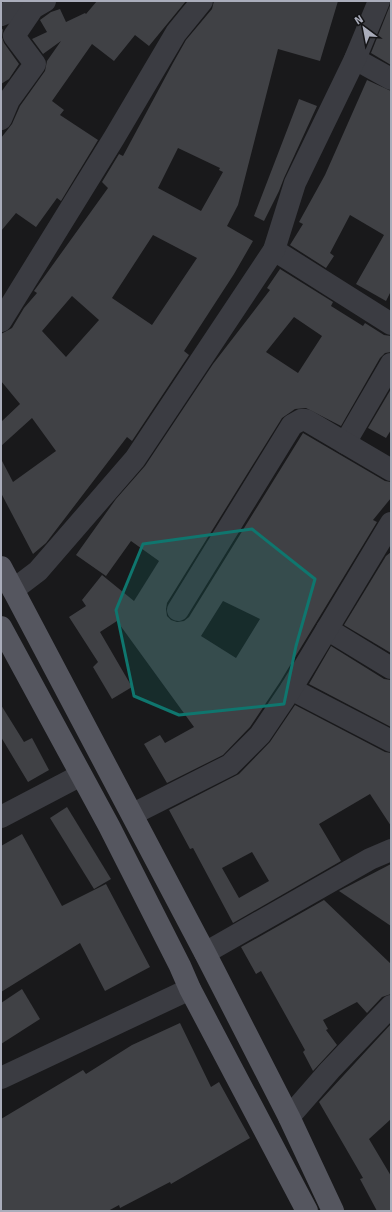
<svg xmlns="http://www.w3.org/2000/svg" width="392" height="1212" viewBox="0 0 392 1212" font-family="Signika,sans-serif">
  <rect width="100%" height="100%" fill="#19191b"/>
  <g fill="#404145" fill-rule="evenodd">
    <path d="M97,1H186L149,46L135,35L114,61L92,44L52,101L64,110L60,115L98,140L61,201L57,198L36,227L16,213L1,231V138L12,124L20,106L45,71L47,61L61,41L43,54L32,39L47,32L40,20L51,12L60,9L66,22L85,13L86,14Z"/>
    <path d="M214,1H338L320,61L278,49L238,205L227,226L253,241L234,274L184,351L189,355L132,441L127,437L46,543L33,554L1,493V459L13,482L56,451L32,418L1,446V422L20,404L1,381V334L12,328L24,308L37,293L34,291L108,188L102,182L119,154L123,156L173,63L186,40L212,9ZM178,148L220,168L219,170L223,172L201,211L158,188ZM153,235L197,258L152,325L112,298ZM72,296L99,320L66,357L42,331Z"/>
    <path d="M391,3V65L371,53Z"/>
    <path d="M1,27L3,30L2,37L4,43L19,64L9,79L1,84Z"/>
    <path d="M367,80L391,91V291L386,301L356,284L384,235L350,215L330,253L334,256L326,268L290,245L303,224L299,222L325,175Z"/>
    <path d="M299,99L317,106L284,178L279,191L264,221L254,216Z"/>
    <path d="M280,269L333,302L331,306L363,326L365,323L384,335L391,336V352L385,353L380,358L341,426L306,408L295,409L282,418L167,603L166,609L167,616L171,620L177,622L184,621L189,617L303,433L385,481L391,482V498L373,520L377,522L280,682L250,727L223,755L167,783L144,744L160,735L165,743L194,727L117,621L100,632L132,687L112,699L93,667L98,662L69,617L86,606L82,600L102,575L134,601L159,561L131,541L106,576L76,555L116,499L145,466L213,364L270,290L267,288ZM294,317L322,336L298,373L266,352ZM223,601L260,619L236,658L201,636Z"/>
    <path d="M391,389V430L386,438L368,428Z"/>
    <path d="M391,552V653L344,625L386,556Z"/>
    <path d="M331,646L384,679L391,680V727L309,684Z"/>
    <path d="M1,705L24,742L32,738L49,770L28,782L1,737Z"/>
    <path d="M295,705L385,752L391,753V826L370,794L319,824L341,861L233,923L193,848L190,849L169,810L239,774L270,742ZM252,852L269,881L239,898L222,868Z"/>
    <path d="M67,807L111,879L94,889L50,818Z"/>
    <path d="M22,834L62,906L106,884L150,967L105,991L80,943L1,992V846Z"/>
    <path d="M391,864V926L339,891Z"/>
    <path d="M324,900L391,964V994L382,997L367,1013L357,1002L323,1020L328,1029L326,1030L337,1045L313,1071L303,1052L305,1050L261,971L256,974L241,947Z"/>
    <path d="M22,989L40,1019L1,1044V1003Z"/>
    <path d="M180,1023L211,1087L219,1082L250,1138L171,1184L170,1182L120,1208L119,1205L108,1211H1V1119L83,1070L86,1074L132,1045Z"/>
    <path d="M391,1024V1119L369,1139L391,1176V1211H377L360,1179L363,1178L319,1102Z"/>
  </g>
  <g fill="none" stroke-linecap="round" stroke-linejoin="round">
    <g stroke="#3b3c42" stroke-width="22">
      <path d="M1,15L34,1"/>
      <path d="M355,59L391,79"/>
      <path d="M1,119L9,100L35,64L14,36L33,8L45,1"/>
      <path d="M274,250L391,324"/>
      <path d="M1,321L114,138L176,33L202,1"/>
      <path d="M345,443L391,364"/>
      <path d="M13,590L38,571L135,459L274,250L295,183L355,59L379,1"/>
      <path d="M178,610L292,425L301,420H306L391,470"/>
      <path d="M327,629L391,668"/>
      <path d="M291,689L391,741"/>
      <path d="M133,814L230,765L260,735L291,689L391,523"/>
      <path d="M1,817L81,775"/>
      <path d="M205,953L370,859L391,850"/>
      <path d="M1,1078L190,989"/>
      <path d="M289,1117L330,1070L391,1006"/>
    </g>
    <g stroke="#55565f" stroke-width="22">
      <path d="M1,567L205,953L289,1117L333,1211"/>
      <path d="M1,627L109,826L180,966L190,989L307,1211"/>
    </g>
  </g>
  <path fill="#0f766e" fill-opacity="0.2" stroke="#0f766e" stroke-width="3" stroke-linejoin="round" d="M252,529L315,579L296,646L284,704L179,715L134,696L116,610L143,544Z"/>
  <rect width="392" height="1212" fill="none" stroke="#aaadbb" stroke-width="4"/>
  <g transform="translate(364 28) rotate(328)" stroke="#141416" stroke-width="3" paint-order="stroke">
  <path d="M0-3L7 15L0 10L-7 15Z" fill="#aaadbb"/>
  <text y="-6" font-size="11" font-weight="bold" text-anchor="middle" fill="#aaadbb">N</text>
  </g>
</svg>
